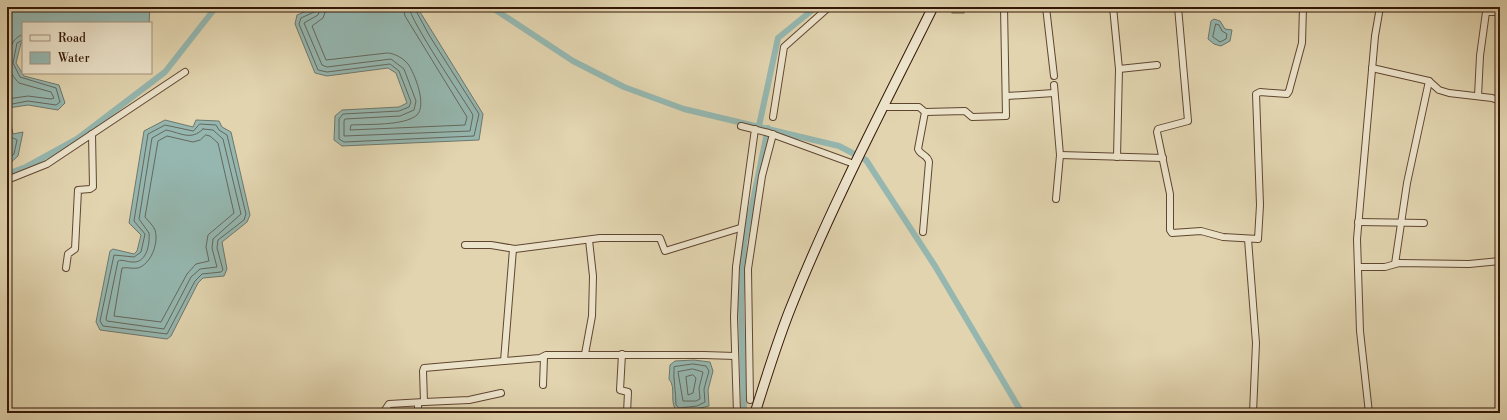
<svg xmlns="http://www.w3.org/2000/svg" width="1507" height="420" viewBox="0 0 1507 420" font-family="'Libre Bodoni',serif">
  <rect width="100%" height="100%" fill="#e1d4af"/>
  <filter id="stains"><feTurbulence type="fractalNoise" baseFrequency=".005" numOctaves="4"/><feColorMatrix values="0 0 0 0 .2 0 0 0 0 .09 0 0 0 0 .02 0 0 0 .5 -.17"/></filter>
  <radialGradient id="worn" r=".72"><stop offset=".6" stop-color="#630" stop-opacity="0"/><stop offset="1" stop-color="#630" stop-opacity=".3"/></radialGradient>
  <rect fill="#acbe90" stroke="#706a4c" x="952" y="7" width="12" height="6"/>
  <g fill="#95b7b0" stroke="#6f776c">
    <path d="M7,7H150L149,23H23V44L21,43L16,63L24,76L59,85L65,103L58,110L28,105L8,108L13,134L23,132L18,156L7,166Z"/>
    <path d="M316,7H417L483,114L479,140L342,146L334,140L335,116L342,110L399,107L407,103L396,73L388,68L327,76L315,73L295,24L297,15Z"/>
    <path d="M1214,19L1220,21L1225,29L1232,30L1230,41L1221,46L1214,44L1208,39L1211,21Z"/>
    <path d="M165,120L193,127L196,120L219,121L222,127L231,132L250,215L247,222L222,242L227,269L224,276L203,278L198,283L171,336L167,339L100,330L96,322L110,251L113,249L134,254L137,251L141,235L129,223L144,131Z"/>
    <path d="M694,360L710,362L713,371L708,390L709,406L678,413C668,403 677,388 669,379L670,365L675,361Z"/>
  </g>
  <g fill="none" stroke-linecap="round" stroke-linejoin="round">
    <g stroke="#65675c" stroke-width="1">
      <path d="M316,7L314,12L301,18L299,24L318,70L327,72L390,64L399,71L411,102L409,107L399,111L343,114L339,119V139L344,142L474,136L479,114L429,35L414,7"/>
      <path d="M321,7L318,15L304,23L322,65L327,67L391,59L404,69L416,101L414,110L400,116L345,119L344,121V136L470,131L473,115C463,98 410,21 409,7"/>
      <path d="M327,7L323,18L312,26L326,60L387,53C394,53 403,58 408,64C415,74 427,105 417,115C404,126 368,124 351,125L350,130L465,125L467,117L405,16L403,7"/>
      <path d="M1216,24L1219,25L1222,31L1227,34L1226,39L1220,42L1213,37Z"/>
      <path d="M7,99L28,96L51,99L54,98L51,92L19,83C15,79 8,70 8,64C7,54 12,36 23,35"/>
      <path d="M7,105L28,101L56,105L60,102L56,88L20,77L13,63L17,43L23,40"/>
      <path d="M200,124L216,125L219,130L227,135L246,214L244,220L218,240L217,248L223,270L221,272L202,274L195,281L167,334L103,326L100,321L114,255L134,257L141,252L145,234L134,221L148,134L165,125L193,131Z"/>
      <path d="M7,125L9,136L17,140L14,154L7,160"/>
      <path d="M203,129L213,130L223,139L241,214L213,239L212,248L217,267L200,269L191,277L164,329L107,321L106,319L118,261C122,259 127,262 133,262C147,263 150,243 149,233L139,219L152,138L166,130C181,133 191,141 203,129Z"/>
      <path d="M206,135L210,136L218,143L234,213L208,235L206,247L209,261L196,264L187,274L161,322L114,316L122,268C127,267 132,269 138,268C151,264 159,243 155,230C153,225 148,221 145,217L158,141L167,136L193,142L200,140Z"/>
      <path d="M693,364L706,366L709,371L704,389L705,402L697,406L679,408L676,405C676,392 673,379 674,367Z"/>
      <path d="M693,369L703,372L699,388L700,399L696,401H683L678,372Z"/>
      <path d="M693,375L696,378L693,393L688,395L686,377Z"/>
    </g>
    <g stroke="#95b7b0" stroke-width="6">
      <path d="M242,7H253"/>
      <path d="M491,7L573,61L624,87L684,109L839,146L866,160L935,266L1022,413"/>
      <path d="M759,126L778,38L816,7"/>
      <path d="M7,174L26,167L77,139L165,72L216,7"/>
      <path d="M744,413L741,302L744,244L768,128"/>
    </g>
    <g stroke="#604631" stroke-width="8">
      <g id="street">
        <path d="M1046,7L1054,76"/>
        <path d="M1113,7L1119,69L1117,157"/>
        <path d="M1178,7L1188,121L1158,129L1157,132L1170,194V230L1172,233L1201,231L1223,237L1258,239L1260,205L1256,94L1260,92L1287,94L1289,91L1302,43L1303,7"/>
        <path d="M1372,68L1429,81L1439,90L1449,93L1492,98L1500,101"/>
        <path d="M1119,69L1157,65"/>
        <path d="M1054,85L1060,155L1056,199"/>
        <path d="M1007,96L1054,93"/>
        <path d="M1478,96L1480,56L1486,12H1500"/>
        <path d="M883,107H919L925,112L965,111L972,117L1006,116L1004,7"/>
        <path d="M773,117L784,47L829,7"/>
        <path d="M741,126L769,133L854,164"/>
        <path d="M1060,155L1163,158"/>
        <path d="M7,180L47,164L185,72"/>
        <path d="M1358,222L1424,223"/>
        <path d="M923,232L929,162C928,155 920,155 918,149L925,112"/>
        <path d="M1248,239L1256,343L1253,413"/>
        <path d="M465,245H491L515,249L600,238H660L665,251L740,228"/>
        <path d="M1395,264L1407,183L1429,81"/>
        <path d="M1358,267H1385L1399,263L1469,264L1500,261"/>
        <path d="M66,268L68,254L75,249L78,190L90,189L93,187L92,134"/>
        <path d="M585,354L592,316L593,276L589,240"/>
        <path d="M622,354L620,390L628,392L627,413"/>
        <path d="M504,361L513,249"/>
        <path d="M543,385L544,357"/>
        <path d="M750,400L748,269L762,176L773,134"/>
        <path d="M424,402L469,400L501,393"/>
        <path d="M418,404V413"/>
        <path d="M383,413L389,404L424,402L423,371L424,368L540,358L546,355H704L735,356"/>
        <path d="M737,413L734,317L736,267L755,129"/>
        <path d="M1369,413L1360,331L1357,239L1375,36L1380,7"/>
      </g>
    </g>
    <g stroke="#351707" stroke-width="11">
      <path id="secondary" d="M755,413C766,378 777,342 791,307C832,204 884,106 933,7"/>
    </g>
    <use href="#street" stroke="#ece3cb" stroke-width="6"/>
    <use href="#secondary" stroke="#ece3cb" stroke-width="9"/>
  </g>
  <rect width="1507" height="420" fill="none" stroke="#e1d4af" stroke-width="24"/>
  <rect x="8" y="8" width="1491" height="404" fill="none" stroke="#351707" stroke-width="2"/>
  <rect x="12" y="12" width="1483" height="396" fill="none" stroke="#351707"/>
  <rect x="22" y="22" width="130" height="52" fill="#ece3cb" stroke="#a3917d"/>
  <rect x="30" y="35" width="20" height="6" fill="#ece3cb" stroke="#a3917d"/>
  <text x="58" y="42" font-size="12" fill="#351707">Road</text>
  <rect x="30" y="52" width="20" height="12" fill="#95b7b0" stroke="#a3917d"/>
  <text x="58" y="62" font-size="12" fill="#351707">Water</text>
  <rect width="100%" height="100%" filter="url(#stains)"/>
  <rect width="100%" height="100%" fill="url(#worn)"/>
</svg>
